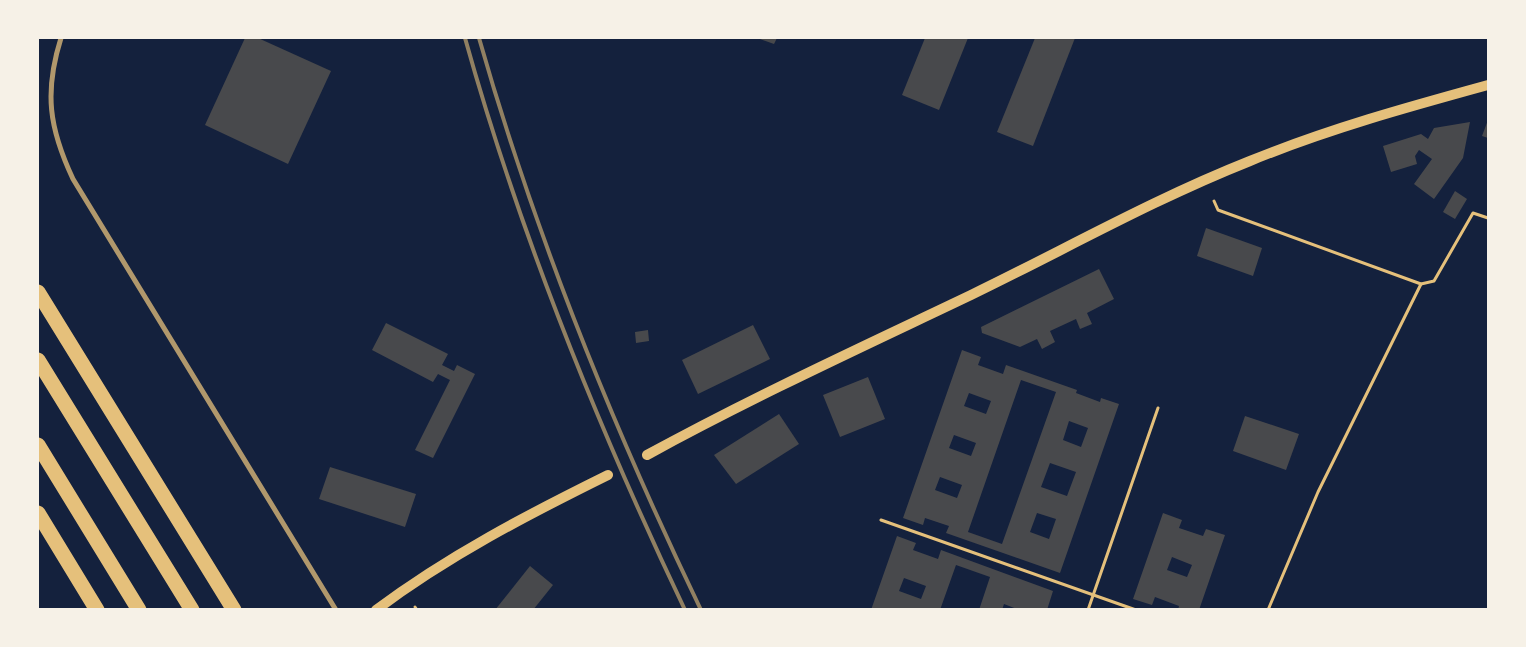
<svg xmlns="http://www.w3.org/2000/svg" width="1526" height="647" viewBox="0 0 1526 647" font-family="'Varela Round',sans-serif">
  <rect width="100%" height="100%" fill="#14213d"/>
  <g fill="#48494c" fill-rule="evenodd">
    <path d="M245,38H258L331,71L288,164L205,125Z"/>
    <path d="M757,38H777L774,44Z"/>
    <path d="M925,38H968L939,110L902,95Z"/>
    <path d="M1035,38H1075L1033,146L997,132Z"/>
    <path d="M1488,120V138L1482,136Z"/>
    <path d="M1470,122L1463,158L1434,199L1414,184L1432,159L1419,150L1415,156L1417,164L1391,172L1383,146L1421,134L1428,139L1434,128Z"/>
    <path d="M1455,191L1467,199L1455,219L1443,212Z"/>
    <path d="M1206,228L1262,248L1253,276L1197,256Z"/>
    <path d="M1099,269L1114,299L1087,313L1092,324L1080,329L1076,319L1050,331L1055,342L1042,349L1037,339L1020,347L982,333L981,327Z"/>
    <path d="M386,323L448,354L442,365L454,371L457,365L475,374L433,458L415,450L450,380L438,374L433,382L372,350Z"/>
    <path d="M753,325L770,359L698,394L682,360Z"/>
    <path d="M648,330L649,341L636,343L635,332Z"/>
    <path d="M962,350L981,357L978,365L1003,374L1006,365L1077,390L1076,393L1100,402L1101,398L1119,404L1060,573L946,533L949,526L925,518L923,525L903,518ZM1021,380L1056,392L1002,544L968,532ZM969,393L991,401L986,414L964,406ZM1069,421L1088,428L1081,447L1063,440ZM954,435L976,443L971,456L949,448ZM1050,463L1076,472L1067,496L1041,487ZM940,477L962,485L957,498L935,490ZM1037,513L1056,519L1049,539L1030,532Z"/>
    <path d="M868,377L885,419L840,437L823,395Z"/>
    <path d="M779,414L799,444L736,484L714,455Z"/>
    <path d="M1245,416L1299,434L1286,470L1233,451Z"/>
    <path d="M330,467L416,494L405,527L319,499Z"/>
    <path d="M1163,513L1182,520L1179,528L1203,536L1206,529L1225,535L1199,610H1178L1179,606L1155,597L1152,605L1133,599ZM1172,557L1192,565L1187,577L1167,570Z"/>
    <path d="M897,536L916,543L913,550L938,559L941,550L1053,591L1047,610H1019L1004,604L1002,610H979L990,577L956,565L940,610H871ZM904,578L926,586L921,599L899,591Z"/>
    <path d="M530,566L553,585L533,610H495Z"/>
  </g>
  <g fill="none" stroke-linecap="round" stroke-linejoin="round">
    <g stroke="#e5c07b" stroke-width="3">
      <path d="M1214,201L1218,210L1421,284L1434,281L1473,213L1488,218"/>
      <path d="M881,520L1136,610"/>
      <path d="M415,607L417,610"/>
      <path d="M1088,610L1158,408"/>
      <path d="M1268,610L1318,492L1421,284"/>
    </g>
    <path stroke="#b1986c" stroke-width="5" d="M61,38C44,92 49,128 73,179L336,610"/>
    <g stroke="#e5c07b" stroke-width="10">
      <path d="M647,455C753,397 862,347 971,295C1064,250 1154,199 1250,161C1328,129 1408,107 1488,85"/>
      <path d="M376,610C448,556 527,515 608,475"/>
    </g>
    <g stroke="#e5c07b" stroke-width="15">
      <path d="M38,292L234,610"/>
      <path d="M38,360L192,610"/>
      <path d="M38,445L139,610"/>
      <path d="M38,513L97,610"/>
    </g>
    <g stroke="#918062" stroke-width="4">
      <path d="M465,38C520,235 597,425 685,610"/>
      <path d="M479,38C535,235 612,425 701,610"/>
    </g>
  </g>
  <rect width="1526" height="647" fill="none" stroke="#f6f1e7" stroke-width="78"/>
</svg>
